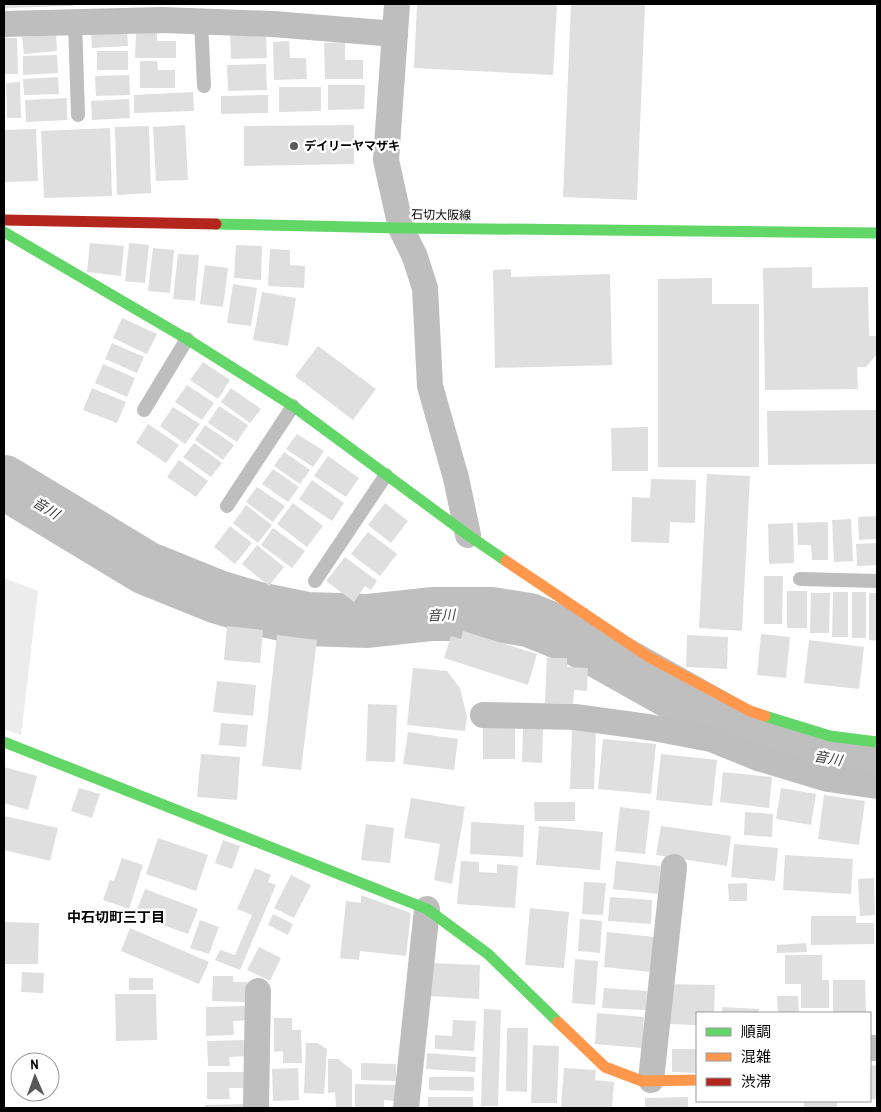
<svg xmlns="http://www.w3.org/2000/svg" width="881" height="1112" viewBox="0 0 881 1112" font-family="'Archivo Narrow','Noto Sans JP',sans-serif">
  <rect width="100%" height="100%" fill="#fff"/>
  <path fill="#ececec" d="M4,578L38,591L21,735L4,729Z"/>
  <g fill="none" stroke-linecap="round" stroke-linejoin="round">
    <path stroke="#bfbfbf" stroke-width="54" d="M4,482L146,568L218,597L258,609L307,619L367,621L432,614H491L529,620L579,640L741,731L804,754L870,767H877"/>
  </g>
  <g fill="#dfdfdf">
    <path d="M4,4H74V6L4,8Z"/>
    <path d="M417,4H557L553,75L414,68Z"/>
    <path d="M571,4H645L637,200L563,197Z"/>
    <path d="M127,29L128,46L92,48L91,30Z"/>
    <path d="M136,32H157V41H176V58H135Z"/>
    <path d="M230,34H266L267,58L231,59Z"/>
    <path d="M56,35L57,51L24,54L22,37Z"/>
    <path d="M4,38H17L18,74H4Z"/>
    <path d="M289,41L290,58H306L307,79L274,80L273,42Z"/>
    <path d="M345,42V60H363V79H325L324,43Z"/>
    <rect x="97" y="51" width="31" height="19"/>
    <path d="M57,55L58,73L23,75V56Z"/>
    <path d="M140,61H157L158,70H175V88H140Z"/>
    <path d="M266,64L267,90L228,91L227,65Z"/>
    <path d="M129,75L130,95L96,96L95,76Z"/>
    <path d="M58,77L59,94L24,95L23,79Z"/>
    <path d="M20,82L21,118H7L6,83Z"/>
    <path d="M328,85H365L364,109L328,110Z"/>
    <path d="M279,87H321V111L279,112Z"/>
    <path d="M193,92L194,111L134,113V95Z"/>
    <path d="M268,95V113L221,114V96Z"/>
    <path d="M67,98V120L26,122L25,100Z"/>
    <path d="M129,99L130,118L92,120L91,101Z"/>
    <path d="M185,125L188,180L156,181L153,127Z"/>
    <path d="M354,125V164L244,166V126Z"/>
    <path d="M149,126L151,193L117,195L115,127Z"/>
    <path d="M110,128L112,196L44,198L41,131Z"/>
    <path d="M36,129L38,181L4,182V130Z"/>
    <path d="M90,243L124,246L121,276L87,272Z"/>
    <path d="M129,243L149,245L145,283L125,281Z"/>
    <path d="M236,245L262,246L261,280L234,278Z"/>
    <path d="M153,248L174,250L170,293L148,291Z"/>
    <path d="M270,249L290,250V265L305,266L304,288L268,286Z"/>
    <path d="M178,254L199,255L195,301L173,299Z"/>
    <path d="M205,265L228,268L223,307L200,304Z"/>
    <path d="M812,267V288L868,287L869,336H876V355L866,367H857L858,389L765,390L763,268Z"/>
    <path d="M511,269V277L610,274L612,365L495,368L493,270Z"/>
    <path d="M712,278V304H759V467H658V279Z"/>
    <path d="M233,284L257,288L251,326L227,323Z"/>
    <path d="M262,292L296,298L288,346L253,340Z"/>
    <path d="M122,318L157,334L147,354L113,338Z"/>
    <path d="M112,343L144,357L137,373L105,359Z"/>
    <path d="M318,346L376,389L353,420L295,376Z"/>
    <path d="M203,362L230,380L218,399L190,380Z"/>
    <path d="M103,364L135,378L127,397L95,383Z"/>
    <path d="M187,385L214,403L202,420L175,402Z"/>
    <path d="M92,388L126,402L117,423L83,410Z"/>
    <path d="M231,388L261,409L250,423L221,402Z"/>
    <path d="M219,406L248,425L237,442L208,423Z"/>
    <path d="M173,407L200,424L185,444L160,426Z"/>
    <path d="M877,410V464L768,465L767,411Z"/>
    <path d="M148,424L179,445L166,463L136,443Z"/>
    <path d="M205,425L234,445L223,460L195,440Z"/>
    <path d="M648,427V471H612L611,428Z"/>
    <path d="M297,434L324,451L313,467L286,449Z"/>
    <path d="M194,443L222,463L211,477L183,457Z"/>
    <path d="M284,452L310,470L300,484L274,466Z"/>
    <path d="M328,456L359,478L346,497L314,476Z"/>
    <path d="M179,460L208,481L196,497L167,477Z"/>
    <path d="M273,469L299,487L288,502L262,484Z"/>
    <path d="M707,474L750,476L742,631L699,628Z"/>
    <path d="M651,479L696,480L695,523L670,522L669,543L631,542L632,497L650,498Z"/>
    <path d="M312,480L344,503L332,521L299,499Z"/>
    <path d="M257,487L285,506L273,522L246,502Z"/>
    <path d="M293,503L323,526L307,547L277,524Z"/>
    <path d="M385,503L408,521L391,543L368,525Z"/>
    <path d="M246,505L272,525L258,543L233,523Z"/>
    <path d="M877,516V539L859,540L858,517Z"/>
    <path d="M851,519L853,561L834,562L832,520Z"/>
    <path d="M828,522V560H812L811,545H798L797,523Z"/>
    <path d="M793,523L794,563L769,564L768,524Z"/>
    <path d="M230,526L252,543L235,564L214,547Z"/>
    <path d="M273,528L305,551L292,568L261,545Z"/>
    <path d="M368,532L397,554L380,576L351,554Z"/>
    <path d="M877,543V565L857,566L856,544Z"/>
    <path d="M257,545L284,567L269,586L242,564Z"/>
    <path d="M345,557L377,581L371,590L365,586L354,602L326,581Z"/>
    <path d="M764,576H783L782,624H764Z"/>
    <rect x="787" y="591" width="20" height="37"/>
    <path d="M833,592H848V637H832Z"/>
    <rect x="852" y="592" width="14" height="46"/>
    <path d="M811,593H830L829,633H810Z"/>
    <path d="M869,593H877V641L869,640Z"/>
    <path d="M227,626L263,630L260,663L224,660Z"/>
    <path d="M463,631L537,654L528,685L444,658L451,636L461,639Z"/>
    <path d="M761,634L790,637L786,678L757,675Z"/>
    <path d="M277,635L317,640L301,770L262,766Z"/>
    <path d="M687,635L728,637L727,669L686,667Z"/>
    <path d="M809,640L864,647L859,689L804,683Z"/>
    <path d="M547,658H567V667L588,668L587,691L574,690L573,704L545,703Z"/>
    <path d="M413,668L447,671L460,688L467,717L465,731L407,725Z"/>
    <path d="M217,681L256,685L253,716L213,712Z"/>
    <path d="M368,704L397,705L395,762L366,761Z"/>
    <path d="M221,723L248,725L246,747L219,745Z"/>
    <path d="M483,727L515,728V759H483Z"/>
    <path d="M523,728H543L542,763L522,762Z"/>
    <path d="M572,729L596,730L594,789H570Z"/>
    <path d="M408,732L458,739L454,770L403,764Z"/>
    <path d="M603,739L656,744L651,794L598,789Z"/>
    <path d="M201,754L240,757L237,800L197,797Z"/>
    <path d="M661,754L717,760L712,806L656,800Z"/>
    <path d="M4,767L37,776L28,810L4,803Z"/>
    <path d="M723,772L772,777L769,808L720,802Z"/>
    <path d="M79,788L100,794L92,818L71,811Z"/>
    <path d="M781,788L816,794L811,825L776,819Z"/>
    <path d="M824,795L865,801L859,845L818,839Z"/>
    <path d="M411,798L465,807L452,884L434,880L440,844L404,838Z"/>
    <path d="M534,802H575V821H535Z"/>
    <path d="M620,807L650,811L645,854L615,851Z"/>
    <path d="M745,812L773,814L772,837L744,835Z"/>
    <path d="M4,816L58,828L50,861L4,850Z"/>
    <path d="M471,822L524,825L523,857L470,854Z"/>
    <path d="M366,824L394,828L390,863L361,860Z"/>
    <path d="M539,826L603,832L600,870L536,865Z"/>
    <path d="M661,826L731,836L727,866L656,855Z"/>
    <path d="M158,838L208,855L196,891L146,874Z"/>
    <path d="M223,840L240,846L232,869L215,863Z"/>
    <path d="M734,844L778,848L775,881L731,877Z"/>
    <path d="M785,855L853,859L851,894L783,890Z"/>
    <path d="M122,858L143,865L129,909L103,900L110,880L114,881Z"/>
    <path d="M461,861L479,862V872L497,873V864L518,866L515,908L457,904Z"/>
    <path d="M616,861L661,866L658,894L613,889Z"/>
    <path d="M255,868L271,875L268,882L276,885L240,970L215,960L220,950L235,955L252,915L237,909Z"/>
    <path d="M291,875L311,885L294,918L274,908Z"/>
    <path d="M874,878L875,915L860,916L858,879Z"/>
    <path d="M584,882L606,883L603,915L582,914Z"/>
    <path d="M747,883V901H729L728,884Z"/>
    <path d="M145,889L198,909L188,934L135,915Z"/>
    <path d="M361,895L411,913L406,956L360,951L359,960L340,958L346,901L361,903Z"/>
    <path d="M610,897L652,900L651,924L608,921Z"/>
    <path d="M530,908L569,912L564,968L525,965Z"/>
    <path d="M273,914L293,924L288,935L268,925Z"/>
    <path d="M811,916H856V923H874V944L811,945Z"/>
    <path d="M580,919L602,921L600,953L578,951Z"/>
    <path d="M200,920L219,927L209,954L190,948Z"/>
    <path d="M4,922L39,923L38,964H4Z"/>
    <path d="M130,928L209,962L199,984L121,951Z"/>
    <path d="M607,932L655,937L651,972L604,967Z"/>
    <path d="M806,943L807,952L777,953V945Z"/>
    <path d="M259,947L281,958L270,981L247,970Z"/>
    <path d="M785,955H822V980H829V1008H801V984H785Z"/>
    <path d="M575,959L598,961L595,1005L572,1003Z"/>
    <path d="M432,963L480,965L479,999L430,996Z"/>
    <path d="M22,972L44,973L43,993L21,992Z"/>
    <path d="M213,976H233V982H247L246,1002L212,1001Z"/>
    <rect x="129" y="978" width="24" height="12"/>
    <path d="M833,980H865L866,1013H833Z"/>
    <path d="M667,984L715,985L714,1013H697V1025L667,1024Z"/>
    <path d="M604,988L647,991L646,1010L602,1008Z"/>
    <path d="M115,994H156L157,1040L116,1041Z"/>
    <path d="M777,996H798L799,1013H778Z"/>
    <path d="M249,1006L250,1020L233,1021L234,1035L206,1036V1007Z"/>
    <path d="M722,1007L759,1009V1013H722Z"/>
    <path d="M484,1009L501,1010L498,1106H481Z"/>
    <path d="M597,1013L644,1017L642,1048L595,1044Z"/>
    <path d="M274,1018H292V1030H301L302,1063H283V1051L274,1052Z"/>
    <path d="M453,1020L476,1021L474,1051L435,1049V1035L452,1036Z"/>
    <path d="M507,1028H528L527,1092L506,1091Z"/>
    <path d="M247,1040L248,1056L229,1057L230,1066H208L207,1041Z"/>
    <path d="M306,1043H317L327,1049L324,1094L304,1093Z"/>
    <path d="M533,1045L559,1046L557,1103H531Z"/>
    <path d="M672,1049H697V1073L672,1072Z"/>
    <path d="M427,1053L476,1057L475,1072L426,1069Z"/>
    <path d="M328,1059H338L352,1070V1108H336L335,1092L328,1093Z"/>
    <path d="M361,1063L396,1064V1081L361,1080Z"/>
    <path d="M877,1065V1099H870V1066Z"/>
    <path d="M298,1068L299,1100L273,1101L272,1069Z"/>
    <path d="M564,1068L596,1070L595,1080L614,1082L612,1108H561Z"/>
    <path d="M207,1072H245V1088H229L230,1099H207Z"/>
    <path d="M429,1077H474V1091L429,1090Z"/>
    <path d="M355,1084L396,1085V1101L384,1100V1108H355Z"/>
    <rect x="428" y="1097" width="45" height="11"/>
    <path d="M688,1097V1108H645V1098Z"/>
    <rect x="804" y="1101" width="33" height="7"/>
    <path d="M243,1104V1108H205V1105Z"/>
  </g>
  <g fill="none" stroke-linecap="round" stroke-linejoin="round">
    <g stroke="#bebebe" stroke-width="14">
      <path d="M201,21L204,86"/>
      <path d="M75,22L78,115"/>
      <path d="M144,410L187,339"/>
      <path d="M227,506L293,406"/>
      <path d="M800,579L877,581"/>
      <path d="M315,581L386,475"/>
    </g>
    <g stroke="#bebebe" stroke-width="26">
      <path d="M397,4L386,160L401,228L415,257L425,288L430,386L456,478L468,535"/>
      <path d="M4,24L162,20L273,24L395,34"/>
      <path d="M483,715L575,717L648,727L711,739L758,758L828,779L877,786"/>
      <path d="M870,1048H877"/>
      <path d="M651,1080L674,867"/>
      <path d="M256,1108L258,991"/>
      <path d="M406,1108L427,909"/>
    </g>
    <g stroke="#63d668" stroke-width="11">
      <path d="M216,224L401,228L877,233"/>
      <path d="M4,232L187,339L293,406L468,535L506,561"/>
      <path d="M765,716L830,736L877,742"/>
      <path d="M4,742L427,909L488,954L558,1022"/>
    </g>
    <g stroke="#ff974d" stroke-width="11">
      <path d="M506,561L649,657L750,711L765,716"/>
      <path d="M558,1022L605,1067L642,1081L697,1080"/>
    </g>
    <path stroke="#b3261e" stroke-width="11" d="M4,220L216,224"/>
  </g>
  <circle fill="#595959" stroke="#fff" stroke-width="2" cx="294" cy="146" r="5"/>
  <g text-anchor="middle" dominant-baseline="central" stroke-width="5" stroke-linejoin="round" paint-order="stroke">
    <g font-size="12" font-weight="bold" fill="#000" stroke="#fff" text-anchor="start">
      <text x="304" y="146">デイリーヤマザキ</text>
    </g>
    <g font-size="12" fill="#000" stroke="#fff">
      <text transform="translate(441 215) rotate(1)">石切大阪線</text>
    </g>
    <g font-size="14" font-style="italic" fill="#444" stroke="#fff">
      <text transform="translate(46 508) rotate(31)">音川</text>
      <text transform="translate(441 615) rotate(-2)">音川</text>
      <text transform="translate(828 758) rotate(10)">音川</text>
    </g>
    <g font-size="14" font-weight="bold" fill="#000" stroke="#fff">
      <text x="116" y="917">中石切町三丁目</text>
    </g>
  </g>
  <rect width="881" height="1112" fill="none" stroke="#000000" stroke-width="10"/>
  <rect x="696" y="1012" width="175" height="90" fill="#ffffff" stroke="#999999"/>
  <rect x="706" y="1028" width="25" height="8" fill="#63d668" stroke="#999999"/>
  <text x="741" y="1037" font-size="15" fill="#000000">順調</text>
  <rect x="706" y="1053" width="25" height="8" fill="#ff974d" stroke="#999999"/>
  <text x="741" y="1062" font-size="15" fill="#000000">混雑</text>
  <rect x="706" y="1078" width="25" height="8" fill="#b3261e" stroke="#999999"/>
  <text x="741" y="1087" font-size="15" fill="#000000">渋滞</text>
  <g transform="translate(35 1077) rotate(358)"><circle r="24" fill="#ffffff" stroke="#999999"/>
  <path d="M0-4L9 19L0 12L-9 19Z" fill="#595959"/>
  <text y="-8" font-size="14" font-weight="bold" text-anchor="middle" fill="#000000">N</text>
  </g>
</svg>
